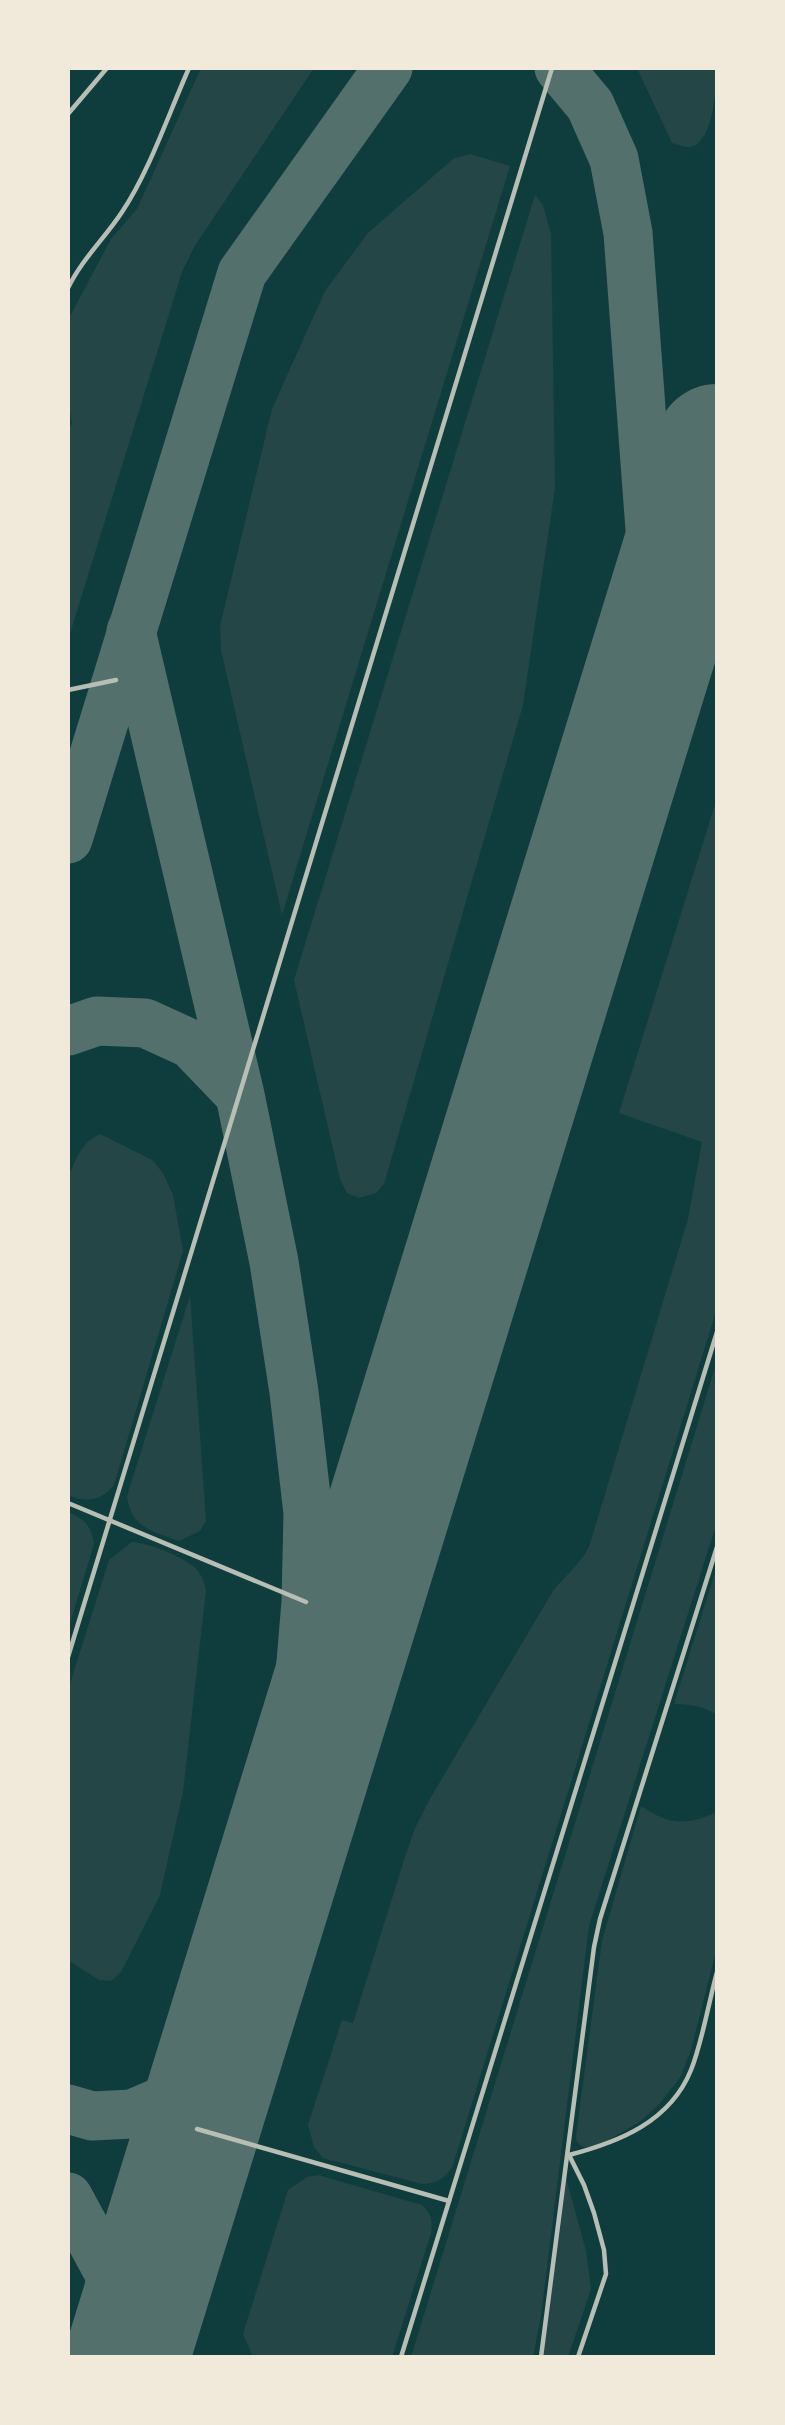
<svg xmlns="http://www.w3.org/2000/svg" width="785" height="2425" viewBox="0 0 785 2425" font-family="'Public Sans',sans-serif">
  <rect width="100%" height="100%" fill="#0f3d3e"/>
  <g fill="#244646">
    <path d="M201,68H314L194,247L182,272L68,640V431L72,423L68,400L69,318L111,239L137,209Z"/>
    <path d="M637,68H717C717,86 713,138 694,146C687,149 679,145 672,143Z"/>
    <path d="M470,154L510,166L282,915L221,650L220,626L272,409L325,291L368,233L453,159Z"/>
    <path d="M535,195L543,205L551,234L555,488L523,705L384,1184L376,1193L359,1198L347,1193L340,1179L294,980Z"/>
    <path d="M717,798V1308L452,2168C443,2179 436,2184 422,2184L323,2158L314,2147L308,2125L342,2020L353,2023L405,1857L415,1828L431,1797L553,1591C565,1576 580,1564 589,1547L688,1219L702,1142L619,1113Z"/>
    <path d="M100,1134L152,1160L163,1173L173,1195L183,1251L114,1485C101,1501 87,1503 68,1495V1177C77,1159 80,1143 100,1134Z"/>
    <path d="M190,1296L206,1521L200,1531L179,1541C152,1531 131,1528 127,1496Z"/>
    <path d="M717,1361V1522L589,1926L541,2316L533,2357H411Z"/>
    <path d="M68,1512C85,1519 91,1526 94,1544L68,1630Z"/>
    <path d="M132,1542C149,1543 185,1557 197,1570C202,1576 204,1582 206,1590L183,1792L160,1895L121,1972L111,1981L99,1980L68,1960V1690L109,1560Z"/>
    <path d="M717,1566V1715C704,1706 690,1704 674,1704Z"/>
    <path d="M641,1806C669,1825 686,1826 717,1812V1947L691,2050L680,2078L660,2103L641,2121L595,2148L583,2147L577,2142L576,2136L602,1941Z"/>
    <path d="M318,2175L422,2205C431,2214 433,2220 431,2233L392,2357H253L243,2334L288,2190L307,2177Z"/>
    <path d="M566,2178L586,2251L591,2289L568,2357H542Z"/>
  </g>
  <g fill="none" stroke-linecap="round" stroke-linejoin="round">
    <g stroke="#53706d" stroke-width="49">
      <path d="M559,68L590,105L614,159L628,233L658,637"/>
      <path d="M131,631L240,1095L274,1262L294,1392L308,1513L306,1602L300,1674L273,1885"/>
      <path d="M68,839L242,273L388,68"/>
      <path d="M68,1031L97,1021L145,1023L191,1044L239,1094"/>
      <path d="M68,2109L92,2116L132,2114L172,2097L221,2052"/>
      <path d="M68,2197L108,2271L123,2335L120,2357"/>
      <path d="M155,2267L156,2337L161,2357"/>
    </g>
    <path stroke="#53706d" stroke-width="124" d="M127,2357L717,446"/>
    <g stroke="#b8beb3" stroke-width="4.5">
      <path d="M68,114L107,68"/>
      <path d="M68,288C82,259 105,238 122,212C149,172 169,113 189,68"/>
      <path d="M68,690L116,680"/>
      <path d="M68,1503L306,1602"/>
      <path d="M68,1657L552,68"/>
      <path d="M197,2129L449,2201"/>
      <path d="M401,2357L717,1332"/>
      <path d="M541,2357L594,1947L600,1919L717,1547"/>
      <path d="M578,2357L606,2274L604,2250L594,2213L584,2185L569,2155C619,2142 670,2122 691,2070C702,2043 709,2001 717,1972"/>
    </g>
  </g>
  <rect width="785" height="2425" fill="none" stroke="#f1e9da" stroke-width="140"/>
</svg>
